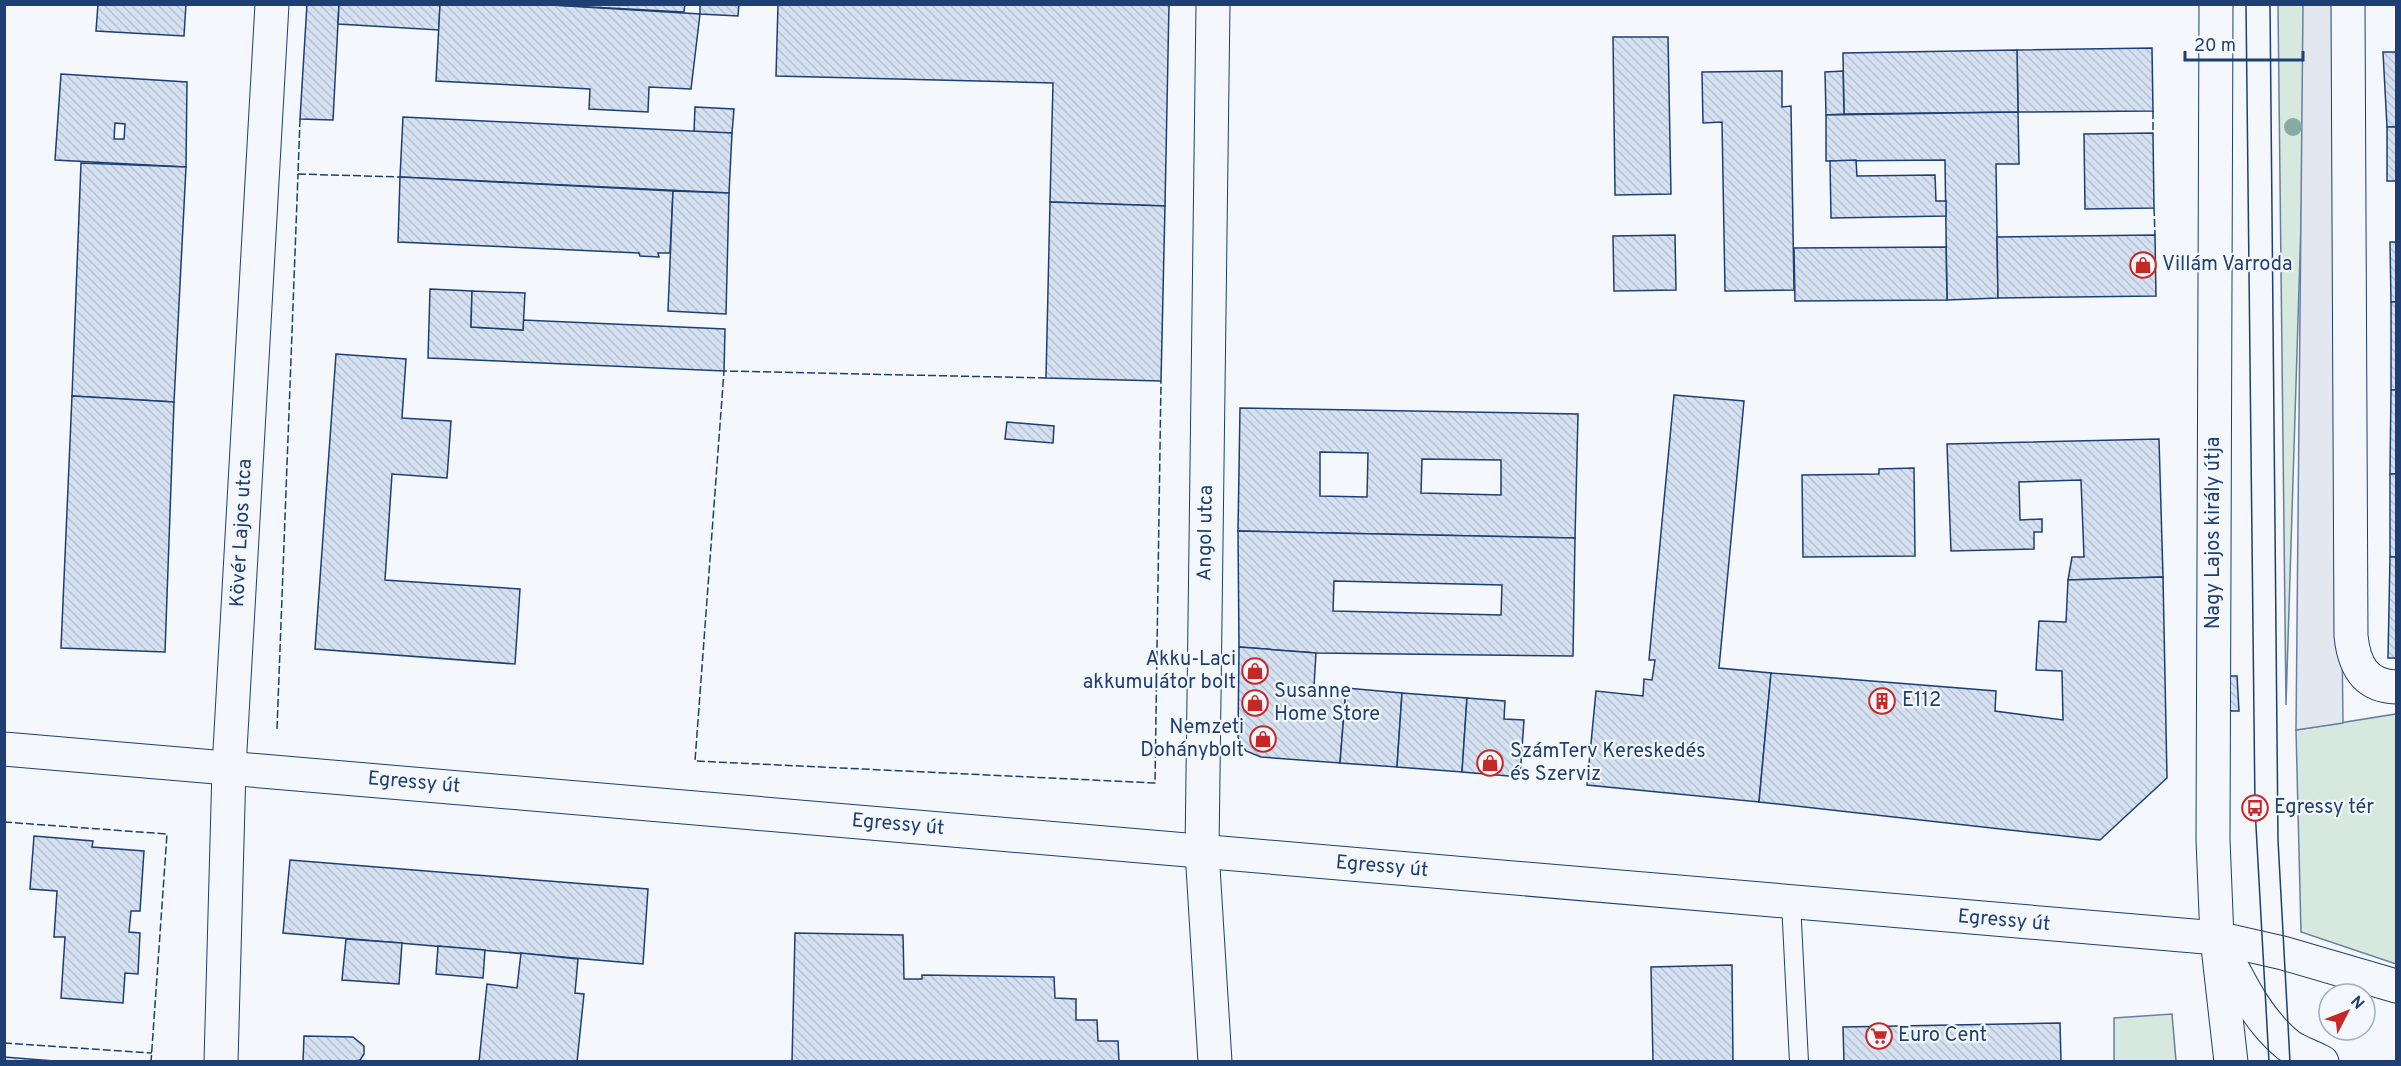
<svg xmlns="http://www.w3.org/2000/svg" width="2401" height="1066" viewBox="0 0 2401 1066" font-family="Overpass,sans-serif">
  <defs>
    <pattern id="building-back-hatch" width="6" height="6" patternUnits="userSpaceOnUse" patternTransform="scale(1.5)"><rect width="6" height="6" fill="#d5e0f0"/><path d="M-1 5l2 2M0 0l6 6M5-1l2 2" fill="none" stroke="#b6c1d1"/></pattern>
  </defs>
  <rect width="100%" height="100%" fill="#f4f7fb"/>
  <g fill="#d7e8df" stroke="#687fa3" stroke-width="1.5">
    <path d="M2278,5H2304L2305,95L2286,705Z"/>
    <path d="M2396,714V964L2301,932L2296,730Z"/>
    <path d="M2172,1014L2176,1061H2114V1018Z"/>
  </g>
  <path fill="#e3e8f0" stroke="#687fa3" stroke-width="1.5" d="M2303,5H2335L2343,723L2296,730Z"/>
  <g fill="url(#building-back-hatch)" stroke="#1d3f73" stroke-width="1.5" fill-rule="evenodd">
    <path d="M98,4H186L184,36L96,31Z"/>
    <path d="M307,4H339L333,120L300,119Z"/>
    <path d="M339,4H440L439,30L338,24Z"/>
    <path d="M440,4H535L700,14L691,89L649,87L648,112L589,109L590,89L436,81Z"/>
    <path d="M535,4H685L684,12Z"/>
    <path d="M700,4H739L738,16L700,14Z"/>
    <path d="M778,4H1169L1165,206L1050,202L1053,83L776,76Z"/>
    <path d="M1613,37H1668L1671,194L1615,195Z"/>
    <path d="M2152,48L2153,111L2018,112L2017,50Z"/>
    <path d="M2017,50L2018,112L1844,114L1843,53Z"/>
    <path d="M2383,52H2396V127H2387Z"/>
    <path d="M1782,71V107L1791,106L1794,290L1725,291L1722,122L1703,123L1702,72Z"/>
    <path d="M1843,71L1844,114L1826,115L1825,72Z"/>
    <path d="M61,74L187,82L186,167L55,160ZM115,123L125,124L124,139H114Z"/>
    <path d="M695,107L734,109L732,133L694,132Z"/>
    <path d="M2018,112L2019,164H1996L1998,298L1947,300L1945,160L1826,161V115Z"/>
    <path d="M403,117L732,133L729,193L400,177Z"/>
    <rect x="2387" y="127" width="9" height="54"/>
    <path d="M2153,133L2154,208L2085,209L2084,134Z"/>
    <path d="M1856,160L1857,176L1935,175L1936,201H1946V216L1831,218L1830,161Z"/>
    <path d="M81,163L186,167L174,402L72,396Z"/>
    <path d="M400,177L673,191L670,253H658L659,257L640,256L639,253L398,242Z"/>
    <path d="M673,191L729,193L726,314L668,311Z"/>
    <path d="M1050,202L1165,206L1161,381L1046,378Z"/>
    <path d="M1675,235L1676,290L1614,291L1613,236Z"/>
    <path d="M2155,235L2156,296L1998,298L1997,237Z"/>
    <path d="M2390,242H2396V302H2391Z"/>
    <path d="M1946,247L1947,300L1795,301L1794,248Z"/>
    <path d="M430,289L472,291L471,327L523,330V320L725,329L724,371L428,358Z"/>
    <path d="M472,291L525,293L523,330L471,327Z"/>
    <rect x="2391" y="302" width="5" height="88"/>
    <path d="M336,354L406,359L402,418L451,421L447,478L392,474L385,580L520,589L515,664L315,649Z"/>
    <path d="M2391,390H2396V474H2390Z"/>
    <path d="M1674,395L1744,401L1719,668L1771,673L1759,802L1587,785L1596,691L1643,696L1644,679L1652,680L1655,660H1649Z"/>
    <path d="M72,396L174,402L165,652L61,648Z"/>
    <path d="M1240,408L1578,414L1575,538L1238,531ZM1320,452L1368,453L1367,497L1320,496ZM1422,459L1501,460V495L1421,493Z"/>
    <path d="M1007,422L1054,426L1053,443L1005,439Z"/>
    <path d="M2159,439L2163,577L2068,580L2072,557H2084L2081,480L2019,482L2020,520L2042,519V532H2034V549L1951,551L1947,444Z"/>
    <path d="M1914,468L1915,556L1803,557L1802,475L1879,474V469Z"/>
    <rect x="2390" y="474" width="6" height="83"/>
    <path d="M1238,531L1575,538L1573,656L1316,653L1239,647ZM1334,581L1502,585L1501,615L1333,611Z"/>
    <path d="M2390,557H2396V658H2388Z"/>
    <path d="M2163,577L2167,778L2100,840L1759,802L1771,673L1996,691L1995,711L2063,720L2062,671L2036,670L2039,621L2066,622L2068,580Z"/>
    <path d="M1239,647L1316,653L1314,686L1346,688L1340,763L1261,757L1246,751L1238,737Z"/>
    <path d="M2226,676H2237L2239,711H2226Z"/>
    <path d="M1346,688L1402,693L1397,767L1340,763Z"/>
    <path d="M1402,693L1467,698L1462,772L1397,767Z"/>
    <path d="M1467,698L1505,701L1504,719L1524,720L1520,777L1462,772Z"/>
    <path d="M34,836L93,841L92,847L144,851L140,911H131L129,932L140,933L138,974L125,973L123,1003L61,998L65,937H54L57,891L30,889Z"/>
    <path d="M290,860L648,889L643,964L283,933Z"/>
    <path d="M795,933L903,935L904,979H922V975L1054,977L1055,998L1076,999V1020H1097L1098,1041H1118L1119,1062H792Z"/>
    <path d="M346,939L402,943L399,984L342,980Z"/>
    <path d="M438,946L485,950L483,978L436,974Z"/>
    <path d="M521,953L578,959L575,993L584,994L577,1062H479L487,984L517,988Z"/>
    <path d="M1732,965L1733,1062H1653L1651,967Z"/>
    <path d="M2060,1023L2061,1062H1844L1843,1027Z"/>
    <path d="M304,1036L353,1037L364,1046V1054L360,1060L353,1062H303Z"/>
    <path d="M4,1057L67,1062H4Z"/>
  </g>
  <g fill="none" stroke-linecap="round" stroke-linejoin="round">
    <g stroke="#1d3f73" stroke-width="20">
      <path id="service" d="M1791,902L1799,1062"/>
    </g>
    <g stroke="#1d3f73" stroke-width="35">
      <g id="minor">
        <path d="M1213,4L1202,851L1215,1062"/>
        <path d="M2348,4L2351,636C2354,664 2364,686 2396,687"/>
        <path d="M221,1062L229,768L272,4"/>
      </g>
    </g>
    <g stroke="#1d3f73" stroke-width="35">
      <g id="tertiary">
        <path d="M4,749L2217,938L2283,953L2396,986"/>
        <path d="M2218,940C2237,977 2255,1018 2288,1045C2297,1052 2311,1056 2322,1062"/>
      </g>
    </g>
    <g stroke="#1d3f73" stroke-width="35">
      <path id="secondary" d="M2216,4L2213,840L2217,938L2231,1062"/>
    </g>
    <use href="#service" stroke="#f4f7fb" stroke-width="18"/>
    <use href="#minor" stroke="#f4f7fb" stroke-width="33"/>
    <use href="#tertiary" stroke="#f4f7fb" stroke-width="33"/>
    <use href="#secondary" stroke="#f4f7fb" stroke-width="33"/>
    <g stroke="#1d3f73" stroke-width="1.5">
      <path d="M2246,4L2255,808L2269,1062"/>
      <path d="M2270,4L2278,840L2290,1062"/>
    </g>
    <g stroke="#1d3f73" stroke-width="1.5" stroke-dasharray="8 3" stroke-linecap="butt">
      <path d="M2153,111V133"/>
      <path d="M300,119L298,174L400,177"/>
      <path d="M2154,208L2155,235"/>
      <path d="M1046,378L724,371L695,761L1155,783L1161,381"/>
      <path d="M277,729L298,174"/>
      <path d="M4,822L167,834L151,1062"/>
      <path d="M4,1043L152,1053"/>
    </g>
  </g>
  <circle fill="#86aba6" cx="2293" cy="127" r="9"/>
  <defs>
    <g id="shop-ring" transform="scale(1.35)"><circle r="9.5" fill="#f4f7fb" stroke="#c62828" stroke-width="1.5"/><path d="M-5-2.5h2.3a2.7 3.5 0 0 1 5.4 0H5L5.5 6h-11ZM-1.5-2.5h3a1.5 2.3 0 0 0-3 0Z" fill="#c62828"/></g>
    <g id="building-ring" transform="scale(1.35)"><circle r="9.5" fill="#f4f7fb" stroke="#c62828" stroke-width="1.5"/><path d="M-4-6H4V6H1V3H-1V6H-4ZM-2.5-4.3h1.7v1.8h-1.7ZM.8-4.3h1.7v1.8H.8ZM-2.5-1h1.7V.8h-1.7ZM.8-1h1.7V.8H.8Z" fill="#c62828"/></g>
    <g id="bus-ring" transform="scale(1.35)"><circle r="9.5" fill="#f4f7fb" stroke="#c62828" stroke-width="1.5"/><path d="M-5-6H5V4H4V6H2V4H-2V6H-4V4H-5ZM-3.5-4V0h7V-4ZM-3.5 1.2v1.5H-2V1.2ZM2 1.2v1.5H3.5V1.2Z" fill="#c62828"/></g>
    <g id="supermarket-ring" transform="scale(1.35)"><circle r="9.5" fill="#f4f7fb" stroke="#c62828" stroke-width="1.5"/><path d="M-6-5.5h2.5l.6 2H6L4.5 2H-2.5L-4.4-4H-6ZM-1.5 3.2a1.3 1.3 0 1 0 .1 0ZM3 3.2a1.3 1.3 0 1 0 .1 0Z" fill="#c62828"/></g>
  </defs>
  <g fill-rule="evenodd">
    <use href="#shop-ring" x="2143" y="265"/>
    <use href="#shop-ring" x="1255" y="671"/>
    <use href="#building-ring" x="1882" y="701"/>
    <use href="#shop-ring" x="1255" y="703"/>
    <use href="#shop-ring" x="1263" y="739"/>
    <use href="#shop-ring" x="1490" y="763"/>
    <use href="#bus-ring" x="2255" y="808"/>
    <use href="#supermarket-ring" x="1879" y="1036"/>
  </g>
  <g text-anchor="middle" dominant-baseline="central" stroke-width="4.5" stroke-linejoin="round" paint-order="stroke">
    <g font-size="20" fill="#1d3f73" stroke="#f4f7fb" text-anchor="start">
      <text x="2162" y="265">Villám Varroda</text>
      <text x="1236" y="660" text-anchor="end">Akku-Laci<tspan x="1236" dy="23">akkumulátor bolt</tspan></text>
      <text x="1274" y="692">Susanne<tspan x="1274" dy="23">Home Store</tspan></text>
      <text x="1902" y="701">E112</text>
      <text x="1244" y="728" text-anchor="end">Nemzeti<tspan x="1244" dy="23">Dohánybolt</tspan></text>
      <text x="1510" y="752">SzámTerv Kereskedés<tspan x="1510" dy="23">és Szerviz</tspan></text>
      <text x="2274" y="808">Egressy tér</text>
      <text x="1898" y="1036">Euro Cent</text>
    </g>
    <g font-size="20" fill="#1d3f73" stroke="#f4f7fb">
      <text transform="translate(242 533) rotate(-87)">Kövér Lajos utca</text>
      <text transform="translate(1206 533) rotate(-89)">Angol utca</text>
      <text transform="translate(2214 533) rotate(-90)">Nagy Lajos király útja</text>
      <text transform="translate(414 783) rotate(5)">Egressy út</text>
      <text transform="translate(898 825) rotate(5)">Egressy út</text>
      <text transform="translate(1382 867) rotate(5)">Egressy út</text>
      <text transform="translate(2004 921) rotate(5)">Egressy út</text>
    </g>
  </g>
  <rect width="2401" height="1066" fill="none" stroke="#1d3f73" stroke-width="12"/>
  <g transform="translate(2347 1012) rotate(48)"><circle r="28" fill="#f4f7fb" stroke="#9eadc5" stroke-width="1.5"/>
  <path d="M0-4.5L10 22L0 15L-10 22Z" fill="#c62828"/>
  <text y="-9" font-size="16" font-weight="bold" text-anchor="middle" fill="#1d3f73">N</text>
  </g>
  <path d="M2185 51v9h118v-9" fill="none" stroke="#1d3f73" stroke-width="3"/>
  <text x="2194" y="51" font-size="18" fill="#1d3f73" stroke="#f4f7fb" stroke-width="4.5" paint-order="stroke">20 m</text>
</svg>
